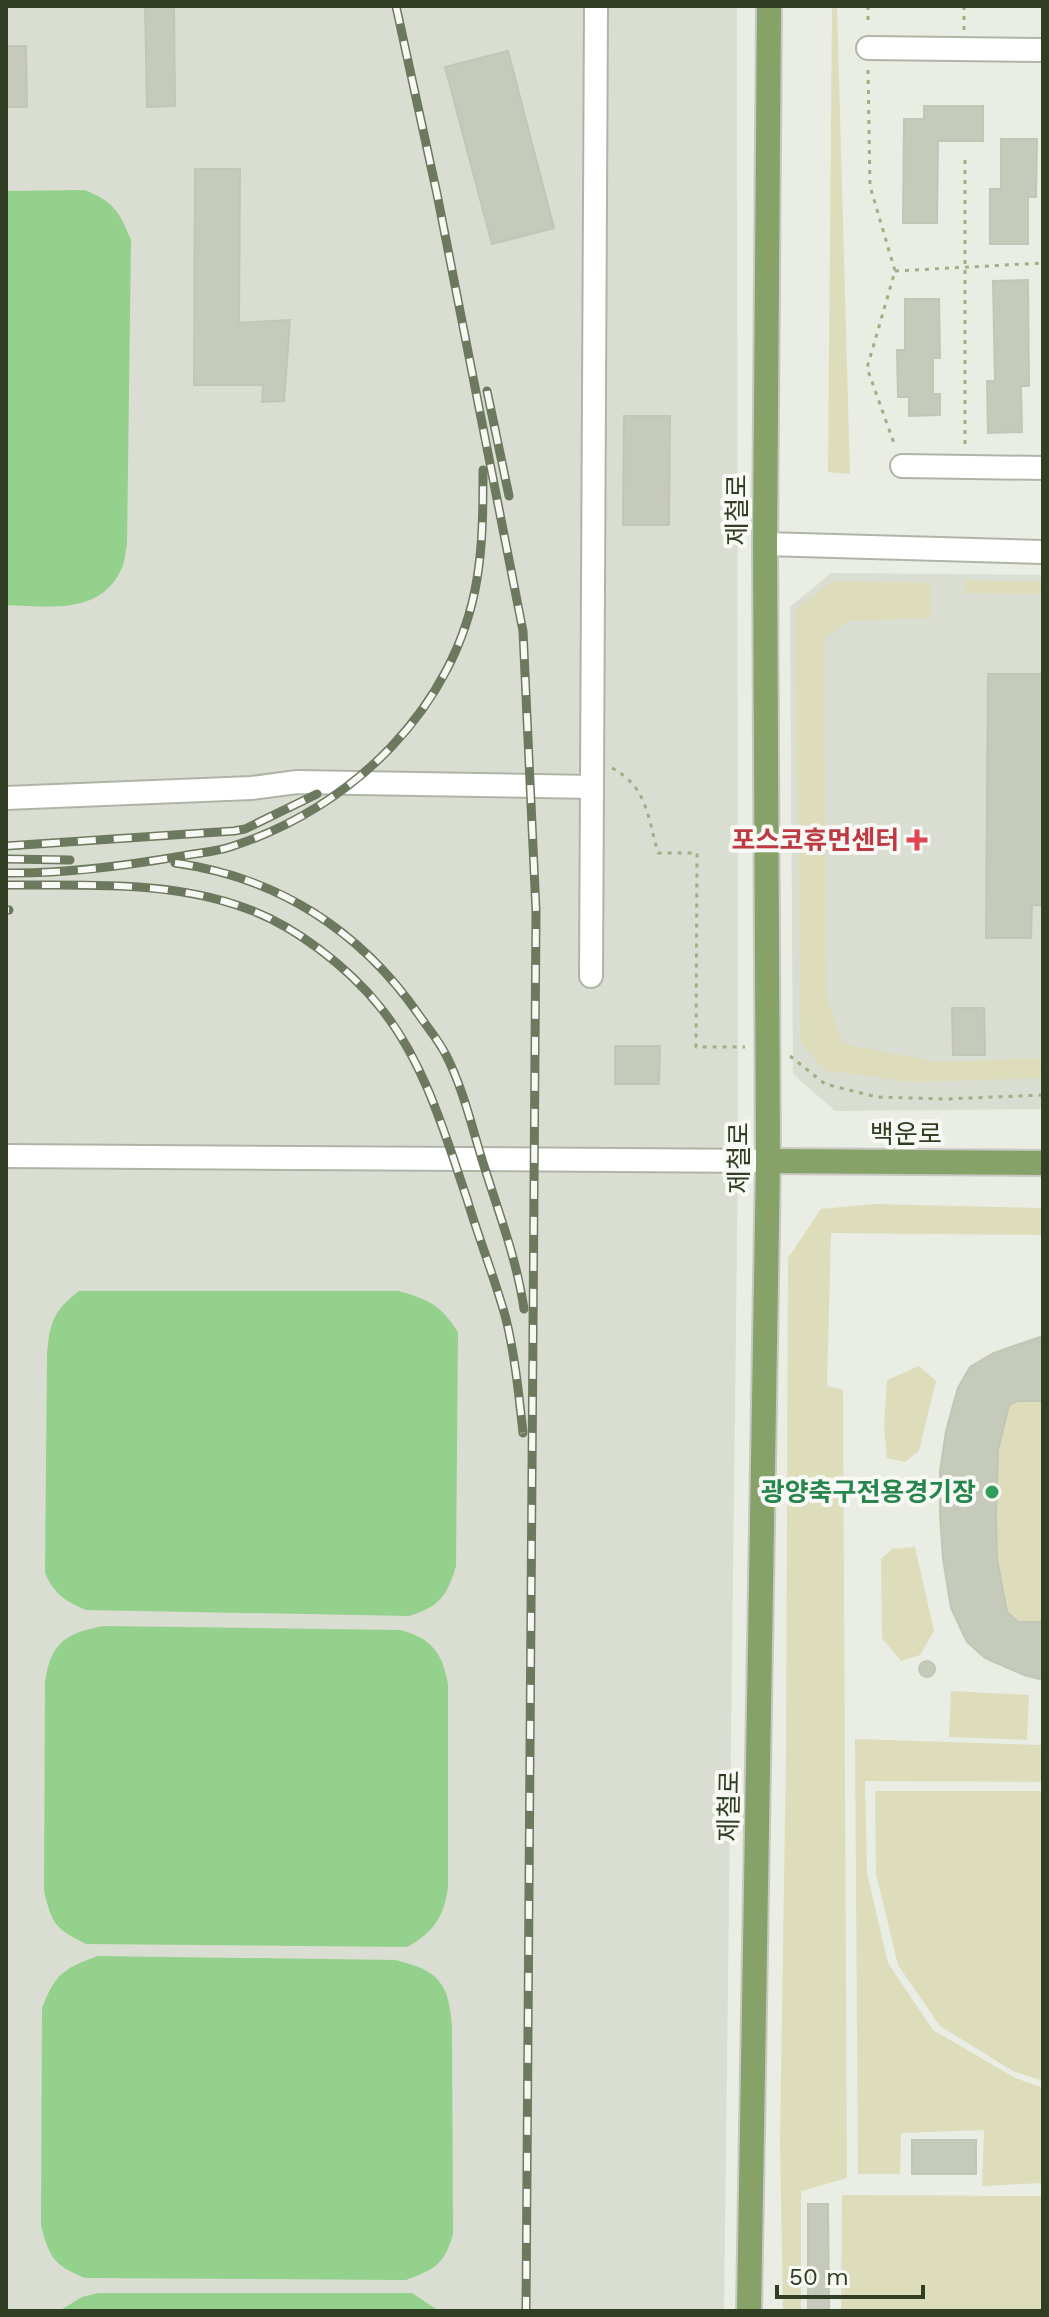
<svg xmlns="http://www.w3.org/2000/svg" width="1049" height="2317" viewBox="0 0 1049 2317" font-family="'Work Sans','Noto Sans KR',sans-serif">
  <rect width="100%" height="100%" fill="#eaede3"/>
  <g fill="#daddd1">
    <path d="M6,6H737L738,1161L724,2311H6Z"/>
    <path d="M831,573L1043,575V1109L835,1111L793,1074L790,607Z"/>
  </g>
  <g fill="#ddddbc">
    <path d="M832,6H837L850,474L828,472Z"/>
    <path d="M964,580L1043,582V594L965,593Z"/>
    <path d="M833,581L930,583L931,618L848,621L825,638L826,998L843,1044L938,1062L1043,1058V1078L911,1082L824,1070L801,1042L795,610Z"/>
    <path d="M876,1204L1043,1208V1235L831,1233L827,1386L843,1390L847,2178L801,2191V2311H783L780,2142L786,1755L788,1258L821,1209Z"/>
    <path d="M1043,1336V1680C1018,1673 985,1664 968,1643C933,1600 930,1406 971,1367C989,1349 1020,1344 1043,1336Z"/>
    <path d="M919,1366L936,1381L919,1451L905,1462L887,1458L884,1426L887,1380Z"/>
    <path d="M915,1547L934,1631L920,1655L901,1661L882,1638L881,1559L892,1549Z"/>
    <path d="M951,1691L1029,1695L1027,1740L949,1737Z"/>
    <path d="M855,1739L1043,1745V1782L865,1781L867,1873L888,1963L933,2030L1015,2078L1043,2088V2183L982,2186L984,2130L901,2133L900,2174H858Z"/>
    <path d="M875,1791H1043V2081L1013,2071L940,2026L898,1965L876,1874Z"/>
    <path d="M842,2195L1043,2196V2311H841Z"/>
  </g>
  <g fill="#94d18c">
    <path d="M85,190C114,202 119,211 131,240L127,545C125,553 125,563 121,570C99,616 47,606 6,605V191Z"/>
    <path d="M79,1291H399C430,1300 440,1305 458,1332L456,1566C447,1596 439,1607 409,1616L86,1610C65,1601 54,1594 45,1573L47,1353C50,1322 53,1311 79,1291Z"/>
    <path d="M104,1626L400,1630C432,1638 443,1654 448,1685V1887C444,1917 433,1933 407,1947L86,1944C55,1929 52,1924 44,1891L45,1681C51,1642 66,1633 104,1626Z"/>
    <path d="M98,1956L395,1960C439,1970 449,1983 452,2028L453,2234C444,2265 435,2269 406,2280L85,2278C53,2265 50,2258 41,2226L42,2008C55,1974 64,1968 98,1956Z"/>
    <path d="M98,2293H412L439,2311H59L82,2297Z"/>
  </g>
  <g fill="#c6cabb" stroke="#c1c6b6" stroke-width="2">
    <path d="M145,6H174L175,106L147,107Z"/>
    <path d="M6,46H26L27,107H6Z"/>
    <path d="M508,51L554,228L492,244L445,67Z"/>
    <path d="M924,106H983V141H938L937,223H903L904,119H924Z"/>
    <path d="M1001,139H1037L1036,197H1028V244H990V189H1001Z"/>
    <path d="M195,169H240L239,323L290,320L284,401L262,402L263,385H194Z"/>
    <path d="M1028,280L1029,386H1021L1022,432L988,433L987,381H995L993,281Z"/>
    <path d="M905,299H939L940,358H933V394H940V415L909,416V397H898L897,350H905Z"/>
    <path d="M624,416H670L669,525H623Z"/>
    <path d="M988,674H1043V905H1032L1031,938H986Z"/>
    <path d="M952,1008H984L985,1055H953Z"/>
    <path d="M615,1046H660L659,1084H615Z"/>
    <path d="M1043,1336V1401H1018L1009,1405L998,1450L996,1514L997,1559L1007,1612L1018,1622H1043V1680L1024,1675L985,1658L967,1642L951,1608L943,1559L940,1514V1471L946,1431L958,1388L970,1367L994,1353Z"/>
    <circle cx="927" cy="1669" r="8"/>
    <rect x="912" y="2140" width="64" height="34"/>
    <path d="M808,2204H828L829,2311H808Z"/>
  </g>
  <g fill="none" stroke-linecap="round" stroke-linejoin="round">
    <g stroke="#afb5a6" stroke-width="26">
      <g id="minor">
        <path d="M868,48L1043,50"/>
        <path d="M902,466L1043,468"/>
        <path d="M765,544L1043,552"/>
        <path d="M6,798L252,788L297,782L592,787"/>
        <path d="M591,976L596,6"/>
        <path d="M6,1156L768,1161"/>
      </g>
    </g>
    <g stroke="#c6c9c1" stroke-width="28">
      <g id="major">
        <path d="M768,1161L1043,1163"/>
        <path d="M749,2311L768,1161L765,544L769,6"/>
      </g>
    </g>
    <g stroke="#9eb084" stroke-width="3" stroke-dasharray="4 6" stroke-linecap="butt">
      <path d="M868,6V26"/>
      <path d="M964,6V30"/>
      <path d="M868,70L870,186L895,271L867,368L895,446"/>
      <path d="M965,160V448"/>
      <path d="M895,271L1043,263"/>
      <path d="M612,768C647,786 648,818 658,853H697L696,1047H745"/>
      <path d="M790,1056L825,1084L877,1097L946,1099L1043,1095"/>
    </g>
    <use href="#minor" stroke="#fff" stroke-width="22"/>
    <use href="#major" stroke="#87a268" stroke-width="24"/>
    <g stroke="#6d795e" stroke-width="9">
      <g id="rail">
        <path d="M396,6L437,194L523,631L536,911L526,2311"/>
        <path d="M487,391L509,496"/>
        <path d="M6,846L234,831L245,829L317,794"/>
        <path d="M6,859L70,860"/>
        <path d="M175,863C277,877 360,930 419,1015C428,1028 439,1041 446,1055C464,1090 473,1132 485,1169C500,1216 517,1261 524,1309"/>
        <path d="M6,873C64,874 124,866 182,856C197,853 215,852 230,847C351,809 456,708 477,579C483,543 483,506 483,470"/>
        <path d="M6,885C86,886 169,880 245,908C294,925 348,967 380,1007C424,1061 445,1134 467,1199C479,1239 495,1279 506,1319C515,1356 519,1396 523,1433"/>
        <path d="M6,910H9"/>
      </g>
    </g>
    <use href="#rail" stroke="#f8f9f4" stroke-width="6" stroke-dasharray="18" stroke-linecap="butt"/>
  </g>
  <path fill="#e0444e" stroke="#f8f9f4" stroke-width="3" d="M913 828h8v8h8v8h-8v8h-8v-8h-8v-8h8z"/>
  <circle fill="#2e9e5b" stroke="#f8f9f4" stroke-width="3" cx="992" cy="1492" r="8"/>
  <g text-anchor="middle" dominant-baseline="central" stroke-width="8" stroke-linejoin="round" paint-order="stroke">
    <g font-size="26" fill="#323e23" stroke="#f8f9f4">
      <text transform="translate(737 510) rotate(-90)">제철로</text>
      <text x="906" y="1134">백운로</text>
      <text transform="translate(739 1158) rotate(-90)">제철로</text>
      <text transform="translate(729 1806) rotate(-89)">제철로</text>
    </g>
    <g font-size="26" font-weight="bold" fill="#be3a42" stroke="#f8f9f4" text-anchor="end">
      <text x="899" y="840">포스코휴먼센터</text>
    </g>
    <g font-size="26" font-weight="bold" fill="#27864d" stroke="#f8f9f4" text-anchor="end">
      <text x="976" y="1492">광양축구전용경기장</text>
    </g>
  </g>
  <rect width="1049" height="2317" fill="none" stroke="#323e23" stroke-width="16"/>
  <path d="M777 2285v12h146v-12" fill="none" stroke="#323e23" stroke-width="4"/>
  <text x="789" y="2285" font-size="24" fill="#323e23" stroke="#f8f9f4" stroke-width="6" paint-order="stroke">50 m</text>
</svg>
